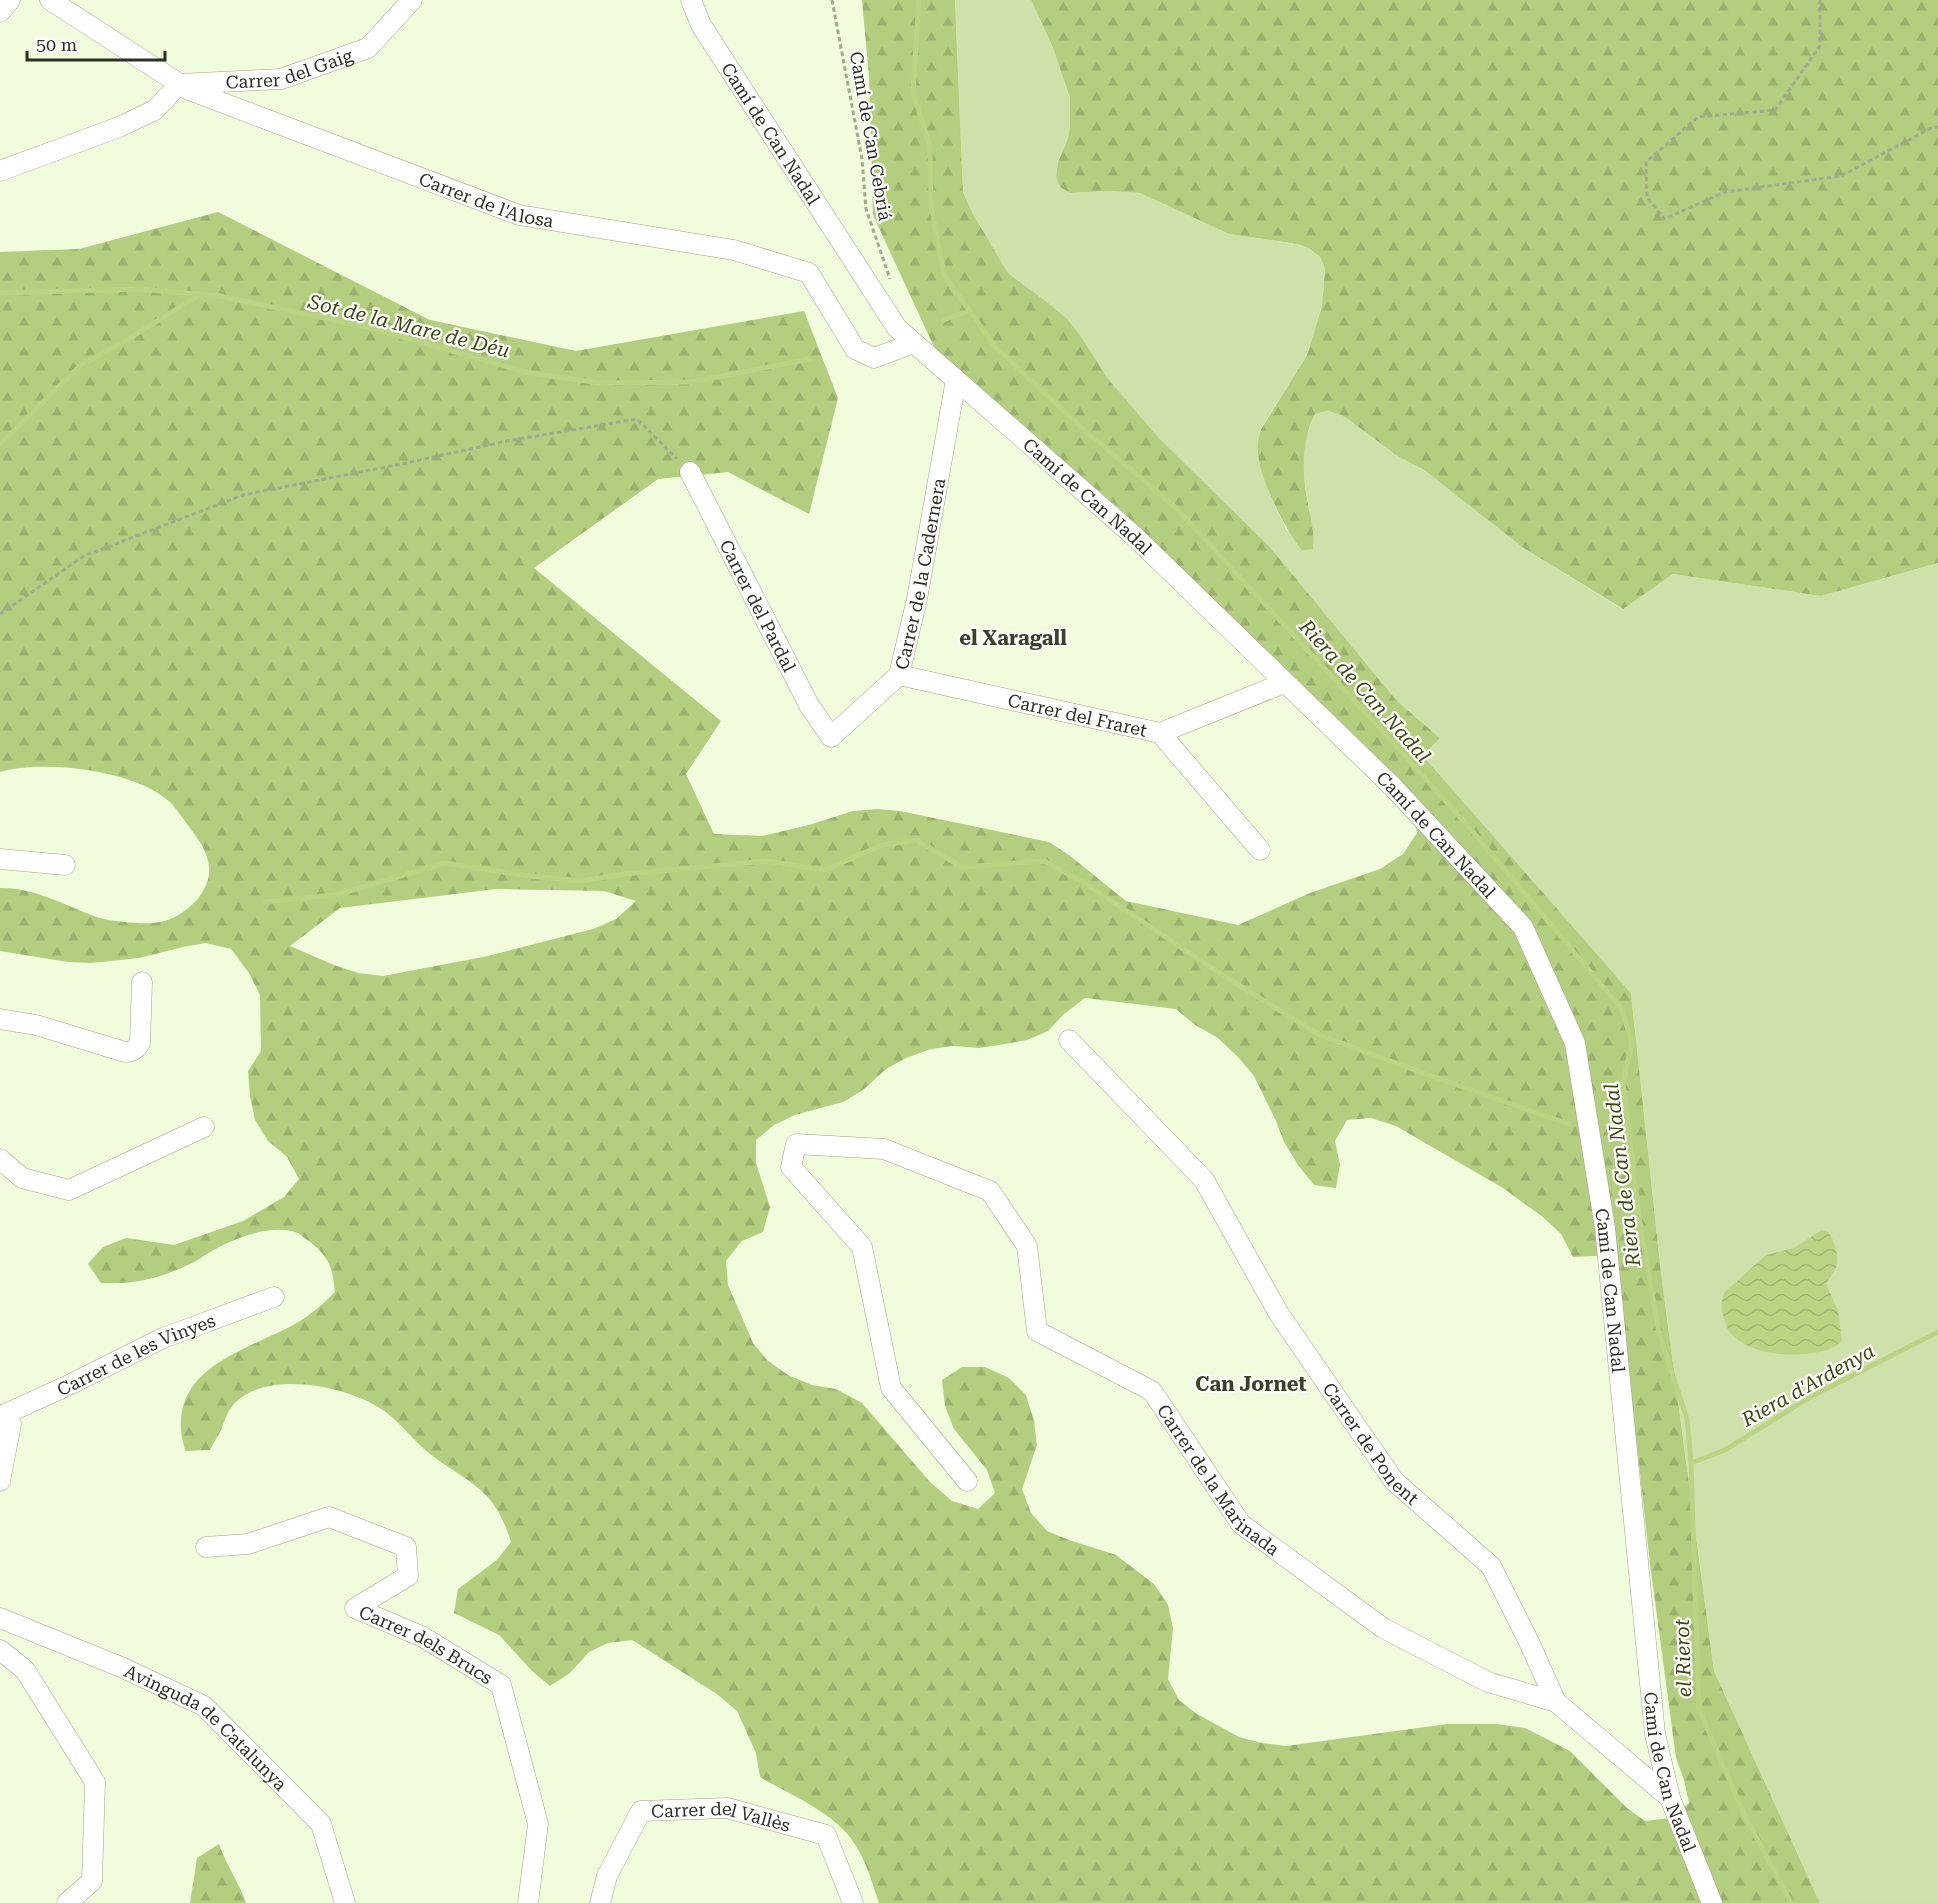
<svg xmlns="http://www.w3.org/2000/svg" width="1938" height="1903" viewBox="0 0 1938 1903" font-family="'Roboto Serif',serif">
  <defs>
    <pattern id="forest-firs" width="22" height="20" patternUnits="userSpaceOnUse" patternTransform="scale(1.5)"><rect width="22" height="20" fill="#b4ce7f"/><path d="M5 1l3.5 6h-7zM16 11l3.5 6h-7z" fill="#9bb16e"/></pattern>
    <pattern id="water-waves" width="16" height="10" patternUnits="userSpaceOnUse" patternTransform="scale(1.5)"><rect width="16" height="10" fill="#bad484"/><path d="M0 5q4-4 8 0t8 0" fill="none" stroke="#a0b672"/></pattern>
  </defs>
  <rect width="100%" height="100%" fill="#f0fcdb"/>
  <path fill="#cee1aa" d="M955,0H1031L1053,48L1070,98V125L1068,138L1058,162L1056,176L1061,187L1071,193L1109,191L1140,193L1229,234L1298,244L1310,249L1320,257L1325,269L1322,306L1307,355L1261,428C1252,464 1272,499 1287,531L1310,512C1303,482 1299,443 1315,414L1328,411L1341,415L1353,423L1399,457L1424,470L1522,547L1622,609L1673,574L1821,596L1938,563V1903H1820L1714,1671L1661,1273L1631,993L1423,756L1440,738L1397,701L1270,547L1159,438L1109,380L1082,338L1047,302L1008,273L973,214L963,192Z"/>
  <g fill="url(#forest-firs)" fill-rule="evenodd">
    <path d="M862,0H955L963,192L973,214L1008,273L1047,302L1067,319L1082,338L1109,380L1159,438L1270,547L1397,701L1440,738L1423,756L1631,993L1661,1273L1714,1671L1820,1903H879C873,1886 868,1867 859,1851C840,1814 794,1797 760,1777L756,1753L737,1711L717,1694L632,1640L608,1643L589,1652L570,1673L550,1686L532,1671L499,1635L454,1613L458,1589L497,1560L511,1542C494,1487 471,1485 430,1454C415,1442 402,1425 387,1413C352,1386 260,1366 230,1409C226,1415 224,1423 221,1430C218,1437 213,1443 210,1450L185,1451C184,1444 181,1436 181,1428C178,1362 256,1348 300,1321C313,1313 324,1303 335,1292C332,1266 330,1258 309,1241C305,1239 301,1235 298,1233C269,1223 234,1239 210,1252C203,1256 197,1261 190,1264C161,1278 133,1285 101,1283L88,1264L103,1247L126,1238L174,1245L243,1221L284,1197L299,1179L287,1157L268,1141L255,1120L250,1096L248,1071L261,1051L260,995L249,973L231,949L206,943L183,947L139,958L92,963L68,962L0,951V888C35,887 67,907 100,918C111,921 124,922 136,923C153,924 168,923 183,912C193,905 201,897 206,885C214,868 206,849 195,835C187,824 179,812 170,802C136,770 43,759 0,772V252L79,249L218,212L430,320L576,351L804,311L838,398L809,514L728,472L658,479L534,568L721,721L686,774L714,834L762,836L809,825L853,811L877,809L900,811L1049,842L1069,855L1126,901L1238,925L1310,893L1380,869L1403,854L1417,833L1413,806L1388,772L1122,511L935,349L873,215L869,77ZM496,889L604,891L636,901L616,919L593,929L488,956L383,976L358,973L334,965L290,946L340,908ZM1085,998L1176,1009L1195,1025L1218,1038L1239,1058L1254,1076L1276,1121L1284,1142L1298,1165L1314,1185L1336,1188L1340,1165L1335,1141L1347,1120L1371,1118L1396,1126L1503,1188L1543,1217L1561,1234L1573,1257L1616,1255L1650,1564L1676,1758L1684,1780L1689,1803L1670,1818L1645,1821L1627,1808L1570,1751L1525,1728L1497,1724H1447L1286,1746L1262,1743L1239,1737L1197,1714L1179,1700L1168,1679L1173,1628L1168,1605L1154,1584L1116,1555L1069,1540L1047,1531L1031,1513L1022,1489L1037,1445L1034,1421L1026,1395L1009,1378L985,1367H962L942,1380L945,1406L954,1429L987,1470L995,1493L978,1509L952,1501L930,1482L862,1403L836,1389L812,1385L788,1375L768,1361L753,1343L728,1285L726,1261L742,1241L763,1232L770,1207L756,1163V1140L774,1125L795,1115L843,1102L863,1090L886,1069L906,1058L931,1049L954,1046L979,1048L1005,1044L1027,1040L1048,1031L1064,1014Z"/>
    <path d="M1031,0H1938V563L1821,596L1673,574L1623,609L1522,547L1424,470L1399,457L1353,423L1341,415L1328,411L1315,414C1302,438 1302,471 1307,498C1310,516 1315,531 1313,549L1302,550C1285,530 1259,478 1258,452C1257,444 1259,436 1261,429L1307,355L1322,306L1325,269L1320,257L1310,249L1298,244L1229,234L1140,193L1109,191L1070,193L1060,187L1056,176L1058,162L1068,138L1070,125V98L1053,48Z"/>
    <path d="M219,1844C226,1865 239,1882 246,1903H190L197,1858Z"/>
  </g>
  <path fill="url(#water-waves)" d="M1822,1230L1827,1231C1834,1238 1840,1258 1836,1268C1833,1274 1829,1278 1826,1284L1838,1311L1842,1340C1831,1357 1784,1356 1766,1352C1755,1350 1740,1343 1732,1335C1728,1331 1726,1325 1724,1319C1721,1309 1720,1301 1725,1292L1766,1255L1794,1248Z"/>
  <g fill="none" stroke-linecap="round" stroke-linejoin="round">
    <g stroke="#bad484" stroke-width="5">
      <path d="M919,0L913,92L930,147L931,205L944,275L996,348L1090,435L1174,506L1388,737L1468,826L1621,1008L1632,1042L1623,1083L1639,1217L1659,1333L1687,1419L1691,1463L1699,1709L1744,1814L1791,1903"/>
      <path d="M0,293L138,289L220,296L367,327L529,373L601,383L691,382L810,359"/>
      <path d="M943,320L969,311"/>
      <path d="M0,444L81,365L120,344L199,295"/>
      <path d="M264,902L335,895L445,863L529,876L582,881L625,874L766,861L825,870L882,845L916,840L962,867L1044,861L1083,882L1224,976L1320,1035L1434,1077L1569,1124"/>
      <path d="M1609,1126H1628"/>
      <path d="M1691,1463L1725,1450L1812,1396L1938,1332"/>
    </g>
    <g stroke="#9ba687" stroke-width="21">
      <g id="minor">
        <path id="s1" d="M50,0L189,90L519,215L734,250L809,273L855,349L874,358L914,343"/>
        <path id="s2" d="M691,0L701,25L897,328L1133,535L1393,787L1523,927L1575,1043L1605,1228L1655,1734L1670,1798L1712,1903"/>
        <path d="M0,12L10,0"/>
        <path id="s3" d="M0,171L119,127L155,110L179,84L281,79L368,48L412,0"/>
        <path id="s4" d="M690,472L809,705L831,737L899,675L917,599L956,380"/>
        <path id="s5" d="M899,675L1160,733L1284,683"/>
        <path d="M1160,733L1260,850"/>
        <path d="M0,859L65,865"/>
        <path d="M0,1019L36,1025L125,1052C133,1052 136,1049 140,1043L142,982"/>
        <path id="s6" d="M1069,1040L1204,1180L1279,1314L1394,1481L1491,1566L1530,1644L1556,1702L1670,1798"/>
        <path d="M0,1159L22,1178L69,1190L204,1127"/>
        <path id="s7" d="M0,1415L1,1416L71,1384L163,1338L274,1297"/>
        <path d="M0,1415L11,1424L0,1481"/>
        <path id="s8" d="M967,1481L891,1388L862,1247L791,1167L796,1144L884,1149L990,1191L1027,1246L1037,1331L1152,1391L1241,1524L1383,1628L1488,1682L1556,1702"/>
        <path id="s9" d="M206,1547L248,1544L329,1517L406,1547L408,1576L355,1608L423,1637L501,1685L538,1824L528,1903"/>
        <path id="s10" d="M0,1618L121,1667L204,1706L321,1824L345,1903"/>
        <path d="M0,1650L25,1670L95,1782L92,1881L67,1903"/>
        <path id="s11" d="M600,1903L607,1876L641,1811L727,1808L826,1835L853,1903"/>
      </g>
    </g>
    <g stroke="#a2aa92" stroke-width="3" stroke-dasharray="4.5 3" stroke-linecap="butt">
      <path d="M832,0L862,159L866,209L890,279"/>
      <path d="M1820,0V46L1775,110L1698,117L1646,162L1647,197L1664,219L1725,192L1841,176L1933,127H1938"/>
      <path d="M0,614L84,556L243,495L401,464L512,440L637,419L677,459"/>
    </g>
    <use href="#minor" stroke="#fff" stroke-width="20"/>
  </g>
  <g text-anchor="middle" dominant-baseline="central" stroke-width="4.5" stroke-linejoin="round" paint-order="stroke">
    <g font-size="18" fill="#2c3024" stroke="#fff">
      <text stroke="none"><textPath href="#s3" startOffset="314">Carrer del Gaig</textPath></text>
      <text stroke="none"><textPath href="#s2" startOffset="156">Camí de Can Nadal</textPath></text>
      <text transform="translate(871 136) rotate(80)">Camí de Can Cebriá</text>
      <text stroke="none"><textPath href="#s1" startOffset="483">Carrer de l'Alosa</textPath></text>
      <text stroke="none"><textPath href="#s2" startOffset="642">Camí de Can Nadal</textPath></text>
      <text stroke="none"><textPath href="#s4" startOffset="496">Carrer de la Cadernera</textPath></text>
      <text stroke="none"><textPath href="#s4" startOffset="150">Carrer del Pardal</textPath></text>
      <text stroke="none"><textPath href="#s5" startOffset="183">Carrer del Fraret</textPath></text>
      <text stroke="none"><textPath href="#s2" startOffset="1128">Camí de Can Nadal</textPath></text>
      <text stroke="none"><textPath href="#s2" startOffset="1632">Camí de Can Nadal</textPath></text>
      <text stroke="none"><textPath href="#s7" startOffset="150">Carrer de les Vinyes</textPath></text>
      <text stroke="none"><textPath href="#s6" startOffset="507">Carrer de Ponent</textPath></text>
      <text stroke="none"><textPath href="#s8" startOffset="990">Carrer de la Marinada</textPath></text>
      <text stroke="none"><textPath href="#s9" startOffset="381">Carrer dels Brucs</textPath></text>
      <text stroke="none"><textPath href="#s10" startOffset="236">Avinguda de Catalunya</textPath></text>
      <text stroke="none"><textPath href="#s2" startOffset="2118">Camí de Can Nadal</textPath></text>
      <text stroke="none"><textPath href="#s11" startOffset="182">Carrer del Vallès</textPath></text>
    </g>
    <g font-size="20" font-style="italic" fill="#39490f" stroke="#fff">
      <text transform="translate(409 326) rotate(14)">Sot de la Mare de Déu</text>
      <text transform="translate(1365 691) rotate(48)">Riera de Can Nadal</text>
      <text transform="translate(1622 1175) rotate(-97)">Riera de Can Nadal</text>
      <text transform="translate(1808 1385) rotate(-29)">Riera d'Ardenya</text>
      <text transform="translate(1683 1658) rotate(-92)">el Rierot</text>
    </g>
    <g font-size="20" font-weight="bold" fill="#3a4328" stroke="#fff">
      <text x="1013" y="638">el Xaragall</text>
      <text x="1251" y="1384">Can Jornet</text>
    </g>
  </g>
  <path d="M27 51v9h138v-9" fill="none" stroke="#2c3024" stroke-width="3"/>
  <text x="36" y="51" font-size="18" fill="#2c3024" stroke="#ffffff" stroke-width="4.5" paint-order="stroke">50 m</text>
</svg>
